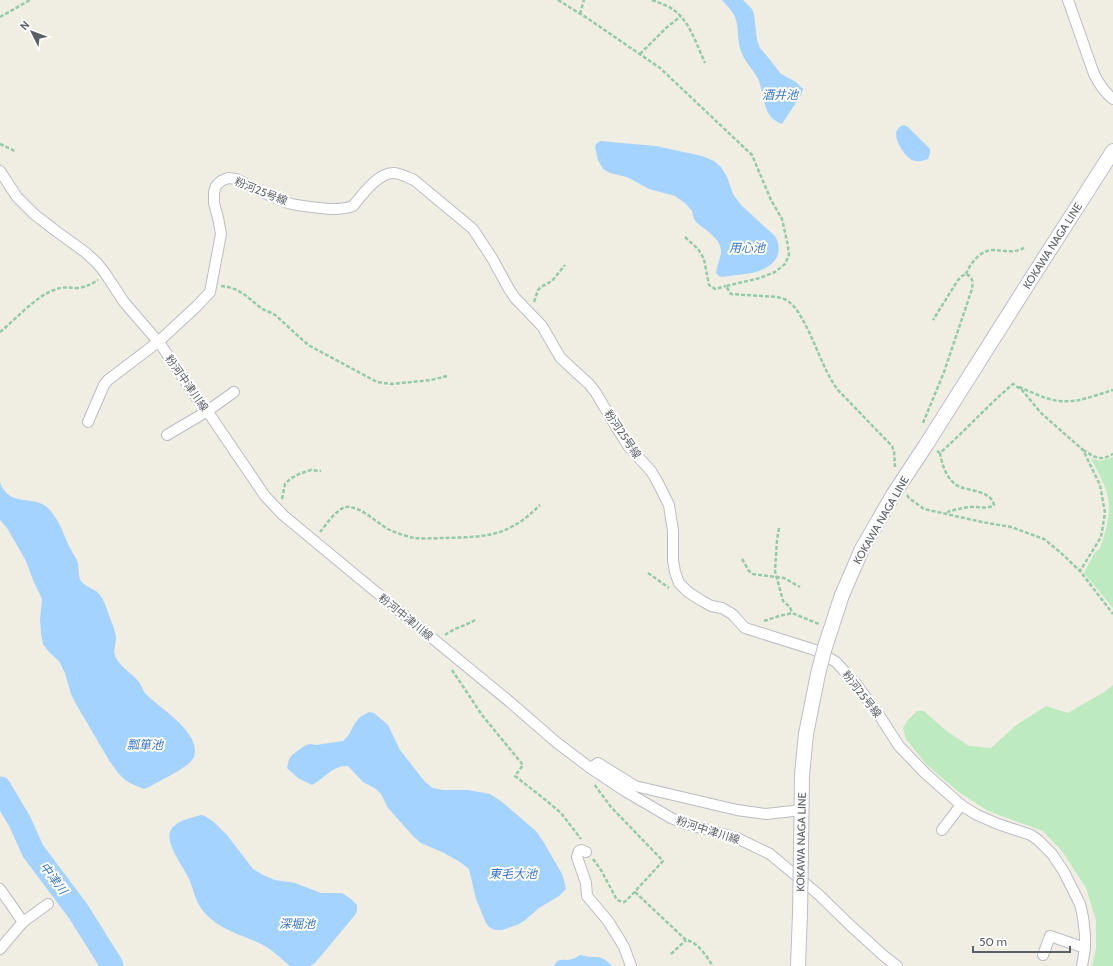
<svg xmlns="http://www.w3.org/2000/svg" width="1113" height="966" viewBox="0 0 1113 966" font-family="Cabin,'Noto Sans JP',sans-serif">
  <rect width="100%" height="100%" fill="#f0eee3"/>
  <g fill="#beeac0">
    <path d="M1113,457V608L1084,573L1095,552L1100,549C1104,536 1109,522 1109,507C1109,489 1098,473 1091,458L1100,461Z"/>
    <path d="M1113,685V966H1092L1096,949V920L1086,888L1062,851L1043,831L988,811L956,790L926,764L906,739L903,728L907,721L917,711H924L944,729L969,746L991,748L1015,726L1046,706L1068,713L1104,692Z"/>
  </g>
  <g fill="#a4d3ff">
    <path d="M722,0H743L752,9L754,14L757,40L760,48L767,56L781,74L796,82L803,89L801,95L782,124C760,116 766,93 757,77C752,68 744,61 741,51C737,41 739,30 736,20C734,12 727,6 722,0Z"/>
    <path d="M904,125L908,127L930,149V153L928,159C924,160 920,162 915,161C906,159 896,143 896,134C896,130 899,128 901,126Z"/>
    <path d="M600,141L656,146L702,156L714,161L721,167L727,177L733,194L741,205L775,236C779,242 780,251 777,257C766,276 741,273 722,277L719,276L716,273C717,265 721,258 721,251C721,239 706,230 697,223L694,219L692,211L685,203L675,196L649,189L627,177L610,173L603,169L598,160L595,147L596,144Z"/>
    <path d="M0,482C1,485 2,488 4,490C14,505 36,496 48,508C58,518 63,532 68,544C71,551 76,557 78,563C79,569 78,576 81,581C85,586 91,588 96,591C103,596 106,607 109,615C111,621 116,632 116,638C116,648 111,651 118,661C123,669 133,674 139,682C142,686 143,692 147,695C161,709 195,729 195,751C195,754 194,758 192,760C187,768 159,781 149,787L144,789L132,784L125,780L119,774L110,762L76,704L71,694L65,673L59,661L49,652L43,644L41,634L40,620L42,599L33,580L26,561L7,528L0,520Z"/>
    <path d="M369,712L374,713L388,725L400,750L425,782L433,788L443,790H468L490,794L502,802L536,831L543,841L562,874L565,884L566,889L559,896L539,908L524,921L517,925L502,930H495L489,927L486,923L476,899L469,869L460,862L444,853L421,843L414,837L388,808L381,794L376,789L363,782L348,766C333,765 325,778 312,785L298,778L287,768L289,759L292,755L304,746L310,744L316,745L343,741L348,736L355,723L360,717Z"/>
    <path d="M201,815L205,816L214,822L227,835L253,869L263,875L275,880L295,883L321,893H342L351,899L357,905V910L355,915L315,963L310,966H290C281,959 273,950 263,945C246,936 226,932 211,919C206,915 201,909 198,903C194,895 192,885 188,877C183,866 166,845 170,832C174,821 191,818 201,815Z"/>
    <path d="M581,955C596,960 599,952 612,966H554C560,956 563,962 572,959C575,959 577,956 581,955Z"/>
  </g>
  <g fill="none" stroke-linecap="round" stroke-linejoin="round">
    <path stroke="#a4d3ff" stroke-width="23" d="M0,788L20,822L33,851L78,911L110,962L112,966"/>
    <g stroke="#bbbdc4" stroke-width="12">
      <g id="street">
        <path d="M1068,0L1094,74C1099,84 1104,92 1113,99"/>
        <path d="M0,171L17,197L34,214L56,231L85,252L97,263L105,273L124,302L161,345L206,412L210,415L265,496L283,515L359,578L510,702L556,742L589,767L625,791L671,818L683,823L737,838L770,854L818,894L851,926L884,956L897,966"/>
        <path d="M88,422L104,385L108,380L158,342L197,306L210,292L221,234L218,218L214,203V192L216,186L221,181L228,178L236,179C253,187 274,199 292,204C305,207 319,208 332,209C339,209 346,209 353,206C362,195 378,173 393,173C400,173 407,177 414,180L473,229L492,258L509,289L515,298L542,326L560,357L565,362L589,384L596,393L615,425L629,447L651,471L658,483L669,505L673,531V560L675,572L679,583L688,592L702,601L711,606L722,608L732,614L745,628L815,650L836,662L856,684L879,715L899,746L925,773L961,805L977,815L998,824L1031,835L1038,840L1052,854L1064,872L1080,904L1083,917L1085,935V948L1082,966"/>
        <path d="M167,435L206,412L234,392"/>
        <path d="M591,768L598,763L635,786L737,810L766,814L802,810"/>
        <path d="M942,830L961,805"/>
        <path d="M586,852L581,850L579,851L577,857L586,883L587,896L608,921L618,937L624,947L631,966"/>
        <path d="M0,889L23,922L0,949"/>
        <path d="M23,922L48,904"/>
        <path d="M1043,955L1050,936L1085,948"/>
      </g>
    </g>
    <g stroke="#bcbfc6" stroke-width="16">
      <g id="secondary">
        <path id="s1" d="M926,445L1031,279L1113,151"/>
        <path d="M825,647L842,595L862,549"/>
        <path d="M801,847L802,775L806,734"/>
        <path d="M798,966L800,914"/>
      </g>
    </g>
    <g stroke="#95cba8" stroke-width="2.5" stroke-dasharray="4 2" stroke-linecap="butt">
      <path d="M558,0L587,18L660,68L752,155L771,200L782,219L788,246L789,255L785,264L775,272L760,278L726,286L731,294L777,297C781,298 786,299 789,302C796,307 800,315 804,322C816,344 823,369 837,389L892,446L894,451L895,467"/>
      <path d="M652,0C660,3 669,6 675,11C690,22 697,46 705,63"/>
      <path d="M580,14L584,0"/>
      <path d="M0,17L30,0"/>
      <path d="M640,54L666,28L681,16"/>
      <path d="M0,144L15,151"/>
      <path d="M685,237L698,249L704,259L709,285L715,289L726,286"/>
      <path d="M966,274C970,264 980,250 993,250C1005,250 1011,254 1024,248"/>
      <path d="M221,286C239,287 248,298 261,308C265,311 271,312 275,315C287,325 298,337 310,346L377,382L392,384L431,380L447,376"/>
      <path d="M534,302L538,290L541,287L552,281L565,265"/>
      <path d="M0,332C15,320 36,296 54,290C63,286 69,288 78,288C86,287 92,284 98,280"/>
      <path d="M1019,387C1032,392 1046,400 1060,401C1078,403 1096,395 1113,390"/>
      <path d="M923,423L944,372L972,289C973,282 973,277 966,274L962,276L958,280L933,320"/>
      <path d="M1083,450C1088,453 1096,459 1103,458C1106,458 1110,455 1113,454"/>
      <path d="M937,451L940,453C965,431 987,406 1013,384L1022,390L1041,413L1083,450L1100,485L1105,513L1101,537L1080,571"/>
      <path d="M940,453C942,465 947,481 960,487C971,491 991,491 994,505C987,510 977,506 969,507C961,508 954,510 947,512"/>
      <path d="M907,495L909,498L924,509L982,522L1011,527L1044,539L1060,552L1080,571L1113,614"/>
      <path d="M282,499L285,484L290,479L299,474L311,470L321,471"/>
      <path d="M779,528L777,540L775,571L783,601L790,607L792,613"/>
      <path d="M320,532C326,525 336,509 346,507C359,505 377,523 388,529C396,533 406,536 414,538C424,539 435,538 445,538C468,537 493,538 513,526C523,521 532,513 540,505"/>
      <path d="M742,559L749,571L753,574L784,578L800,587"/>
      <path d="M648,573L669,588"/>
      <path d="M764,621L779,616L792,613L819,624"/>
      <path d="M445,635C454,628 465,626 475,620"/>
      <path d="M452,670L482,715L523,765L515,776L547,801L561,813L581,839"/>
      <path d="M593,859L601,870L617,900L624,902L627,900L663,861L611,807L594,784"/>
      <path d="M635,892L686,940C698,942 706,956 713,966"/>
      <path d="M671,954L686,940"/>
    </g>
    <use href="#street" stroke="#fff" stroke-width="10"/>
    <use href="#secondary" stroke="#fff" stroke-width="14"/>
    <g stroke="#bcbfc6" stroke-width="16" stroke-linecap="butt">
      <g id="secondary-bridge">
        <path d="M862,549L893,495L926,445"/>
        <path d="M806,734L818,674L825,647"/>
        <path d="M800,914L801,847"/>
      </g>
    </g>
    <use href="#secondary-bridge" stroke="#fff" stroke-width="14"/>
  </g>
  <g text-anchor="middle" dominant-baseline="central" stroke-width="4" stroke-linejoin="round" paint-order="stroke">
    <g font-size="11" fill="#5b5f66" stroke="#fff">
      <text transform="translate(261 191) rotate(22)">粉河25号線</text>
      <text stroke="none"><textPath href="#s1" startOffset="236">KOKAWA NAGA LINE</textPath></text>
      <text transform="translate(187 383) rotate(55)">粉河中津川線</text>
      <text transform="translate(623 434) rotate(56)">粉河25号線</text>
      <text transform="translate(881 520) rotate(-60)">KOKAWA NAGA LINE</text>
      <text transform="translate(406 617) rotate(39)">粉河中津川線</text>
      <text transform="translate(862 694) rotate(52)">粉河25号線</text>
      <text transform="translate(708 830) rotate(18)">粉河中津川線</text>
      <text transform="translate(801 842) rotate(-89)">KOKAWA NAGA LINE</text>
    </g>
    <g font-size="12" font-style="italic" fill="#3976c5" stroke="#fff">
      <text x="780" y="94">酒井池</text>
      <text x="747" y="247">用心池</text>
      <text x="145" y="744">瓢箪池</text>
      <text x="513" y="873">東毛大池</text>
      <text transform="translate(54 878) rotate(53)">中津川</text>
      <text x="297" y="923">深堀池</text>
    </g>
  </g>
  <g transform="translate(32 32) rotate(312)" stroke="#ffffff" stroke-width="3" paint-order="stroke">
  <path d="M0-3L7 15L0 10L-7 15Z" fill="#5b5f66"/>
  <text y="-6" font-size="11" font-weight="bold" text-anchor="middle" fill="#5b5f66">N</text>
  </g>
  <path d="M973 946v6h97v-6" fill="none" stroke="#5b5f66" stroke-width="2"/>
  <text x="979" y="946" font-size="12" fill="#5b5f66" stroke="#ffffff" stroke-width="3" paint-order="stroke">50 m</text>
</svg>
